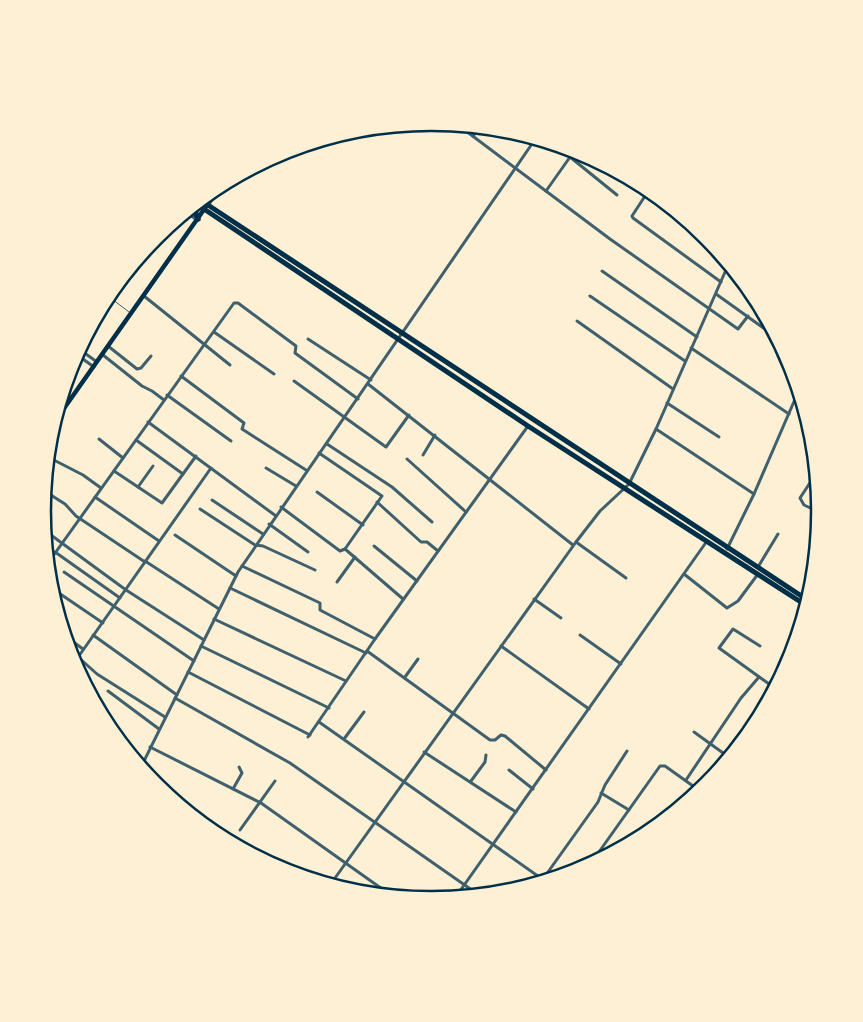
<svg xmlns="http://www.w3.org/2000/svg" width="863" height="1022" viewBox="0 0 863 1022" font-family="'Golos Text',sans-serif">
  <rect width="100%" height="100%" fill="#fdf0d5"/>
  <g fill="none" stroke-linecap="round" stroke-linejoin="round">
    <path stroke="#3f606c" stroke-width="1" d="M108,296L129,312"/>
    <g stroke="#3f606c" stroke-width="3">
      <path d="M458,125L610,239L738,329L748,316"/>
      <path d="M473,136L480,127"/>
      <path d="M570,157L617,195"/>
      <path d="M637,185L710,240"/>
      <path d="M211,191L219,188"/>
      <path d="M546,191L575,150"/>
      <path d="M647,193L632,216L633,218L721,282"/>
      <path d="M186,212L197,220"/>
      <path d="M602,271L697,337"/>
      <path d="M716,294L779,339"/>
      <path d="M144,296L230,365"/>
      <path d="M590,296L685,361"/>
      <path d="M577,321L673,389"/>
      <path d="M214,332L274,374"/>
      <path d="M308,339L371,380"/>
      <path d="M108,346L137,369L141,368L151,356"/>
      <path d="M691,348L789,414"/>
      <path d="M79,349L97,362"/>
      <path d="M76,354L94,367"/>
      <path d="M103,355L142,386L152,391L164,400"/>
      <path d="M181,376L244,423L242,429L306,470"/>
      <path d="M294,381L386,447L409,415"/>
      <path d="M368,384L573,545"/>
      <path d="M167,395L231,441"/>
      <path d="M667,403L719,437"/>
      <path d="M148,422L276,516"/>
      <path d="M656,429L754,494"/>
      <path d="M99,439L123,458"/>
      <path d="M136,440L183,474"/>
      <path d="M327,444L392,487L432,522"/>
      <path d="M319,453L382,496L345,549"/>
      <path d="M423,455L435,435"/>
      <path d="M48,457L83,475L101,488"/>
      <path d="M407,459L466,512"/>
      <path d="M153,466L138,487L162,503L196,456"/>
      <path d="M266,468L296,486"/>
      <path d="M114,471L138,487"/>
      <path d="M46,492L65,504L76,516L145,562"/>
      <path d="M317,492L363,525"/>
      <path d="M95,497L159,541"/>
      <path d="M212,500L263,534"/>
      <path d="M377,502L421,542H427L438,551"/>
      <path d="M820,504L817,511L820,513"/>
      <path d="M281,507L340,551L345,549"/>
      <path d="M200,509L255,545L263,546L315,570"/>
      <path d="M817,511L804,505L800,498L817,472"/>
      <path d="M269,524L308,552"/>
      <path d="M44,530L126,590L204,640"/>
      <path d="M175,535L236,576"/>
      <path d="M576,542L626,578"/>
      <path d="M374,546L417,581"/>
      <path d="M345,549L403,599"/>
      <path d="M727,549L754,494L799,390"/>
      <path d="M55,552L120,598"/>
      <path d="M145,561L219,609"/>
      <path d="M48,563L234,303H238L296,346L295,353L358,399"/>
      <path d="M242,566L320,603V610L375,639"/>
      <path d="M758,567L778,534"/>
      <path d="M64,572L194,661"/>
      <path d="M684,574L727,608L738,601L758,574"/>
      <path d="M337,582L355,557"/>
      <path d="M50,587L103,623"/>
      <path d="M230,588L366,653"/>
      <path d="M534,599L561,618"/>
      <path d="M214,619L346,681"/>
      <path d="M93,635L177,695"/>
      <path d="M580,635L621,664"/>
      <path d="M65,636L83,649"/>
      <path d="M201,646L329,708"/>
      <path d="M501,646L589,709"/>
      <path d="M760,646L733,629L719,648L776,689"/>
      <path d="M367,651L490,740H495L501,735L505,736L546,770"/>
      <path d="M78,657L97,674L165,717"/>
      <path d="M74,663L211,468"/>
      <path d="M188,672L310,735"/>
      <path d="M405,677L418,659"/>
      <path d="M108,691L159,729"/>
      <path d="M175,698L290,763L479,895"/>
      <path d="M319,722L545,881"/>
      <path d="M694,732L730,758"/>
      <path d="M308,737L375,639L528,426"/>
      <path d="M344,739L364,712"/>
      <path d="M150,747L261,803L392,896"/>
      <path d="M424,752L516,812"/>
      <path d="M141,767L238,572L536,138"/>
      <path d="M509,770L533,789"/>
      <path d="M686,780L741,698L759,677"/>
      <path d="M471,781L485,762L486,755"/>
      <path d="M233,789L242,773L239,767"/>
      <path d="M601,793L629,810"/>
      <path d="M200,822L222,835L223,838"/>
      <path d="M240,830L275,781"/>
      <path d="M589,866L660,766H665L700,791"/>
      <path d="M543,879L598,802L605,785L627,751"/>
      <path d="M330,885C413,771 494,656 576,542L600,511L629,484L656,429L729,263"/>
      <path d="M455,898L707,541"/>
    </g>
    <path stroke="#3f606c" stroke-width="4" d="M208,205L222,184"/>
    <path stroke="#003049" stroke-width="4.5" d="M53,424L205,208"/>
    <g stroke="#003049" stroke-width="5">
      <path d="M208,205L809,601"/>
      <path d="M204,209L528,426L807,606"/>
    </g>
    <g stroke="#003049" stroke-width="5.5">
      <path d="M205,196L216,193"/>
      <path d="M201,200L208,205"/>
      <path d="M196,204L204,209"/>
      <path d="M193,206L198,219"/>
    </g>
  </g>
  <path d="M0 0H863V1022H0ZM51 511a380 380 0 1 1 760 0a380 380 0 1 1-760 0Z" fill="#fdf0d5" fill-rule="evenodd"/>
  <path fill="none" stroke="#003049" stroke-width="2.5" d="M51 511a380 380 0 1 1 760 0a380 380 0 1 1-760 0Z"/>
</svg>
